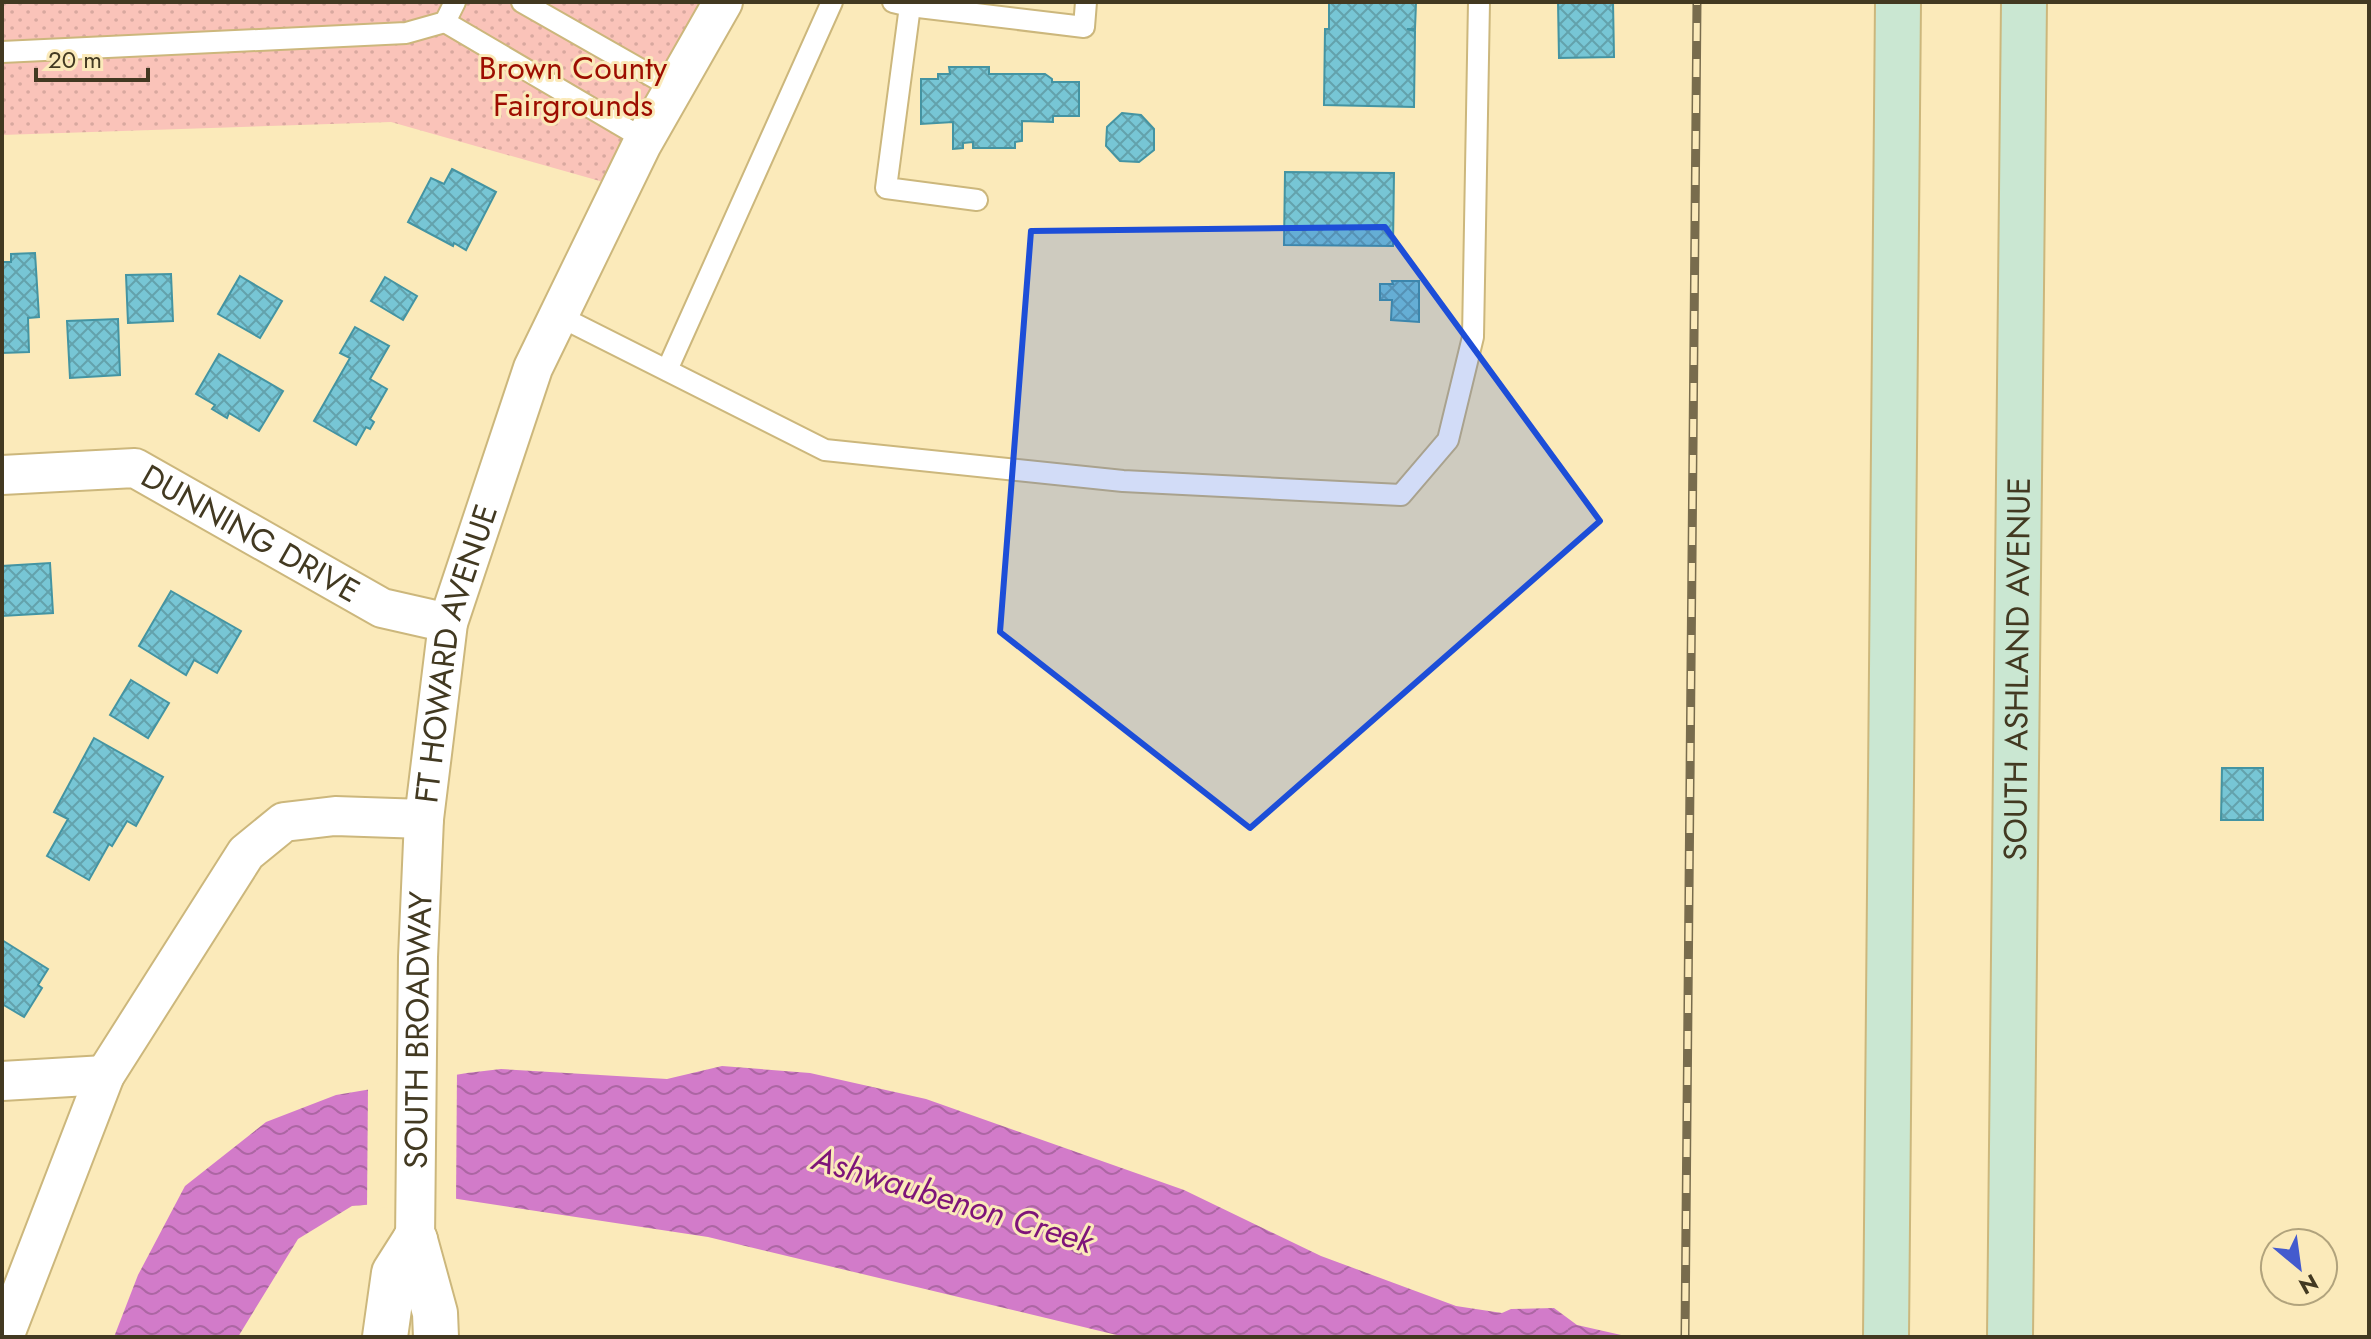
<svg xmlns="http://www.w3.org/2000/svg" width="2371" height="1339" viewBox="0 0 2371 1339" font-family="Jost,sans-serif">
  <defs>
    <pattern id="green-dots" width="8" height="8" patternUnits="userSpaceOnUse" patternTransform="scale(2)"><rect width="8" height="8" fill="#fac3b9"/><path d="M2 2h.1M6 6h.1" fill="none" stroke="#d8a89f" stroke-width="1.8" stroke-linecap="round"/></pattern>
    <pattern id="water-waves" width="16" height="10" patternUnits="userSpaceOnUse" patternTransform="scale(2)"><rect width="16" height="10" fill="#d27bc9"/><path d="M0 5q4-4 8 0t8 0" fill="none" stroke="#ac66a3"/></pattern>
    <pattern id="building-cross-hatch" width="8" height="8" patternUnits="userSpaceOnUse" patternTransform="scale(2)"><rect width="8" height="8" fill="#77c6d5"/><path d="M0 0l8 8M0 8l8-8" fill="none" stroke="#63a2ac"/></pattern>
  </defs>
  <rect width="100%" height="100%" fill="#fbeaba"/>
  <path fill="url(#green-dots)" d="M2,2H723L621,187L391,122L2,135Z"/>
  <path fill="url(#water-waves)" d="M722,1066L810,1073L926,1099L1184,1190L1321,1256L1456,1306L1502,1313L1511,1309L1554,1308L1577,1325L1630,1337H1125L708,1237L451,1198L352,1206L298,1239L238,1337H114L138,1275L185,1186L266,1122L336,1095L467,1073L501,1069L667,1079Z"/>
  <path fill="#fbeaba" d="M457,1070L456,1203L367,1209L368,1085Z"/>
  <g fill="url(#building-cross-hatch)" stroke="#4494a2" stroke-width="2">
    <path d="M1329,2H1416L1415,29H1407L1415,31L1414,107L1324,105L1325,29H1329Z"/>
    <path d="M1558,2H1613L1614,57L1559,58Z"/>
    <path d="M949,67H989V74H1045L1052,79V82H1079V116H1053V122L1022,121V141L1015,142V148H973V142L963,143V148L953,149V122L921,124V79H938V74H950Z"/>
    <path d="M1122,113L1141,115L1154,129V150L1139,162L1120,161L1106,146L1107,127Z"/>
    <path d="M452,169L496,192L466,250L454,243L453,246L408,222L431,178L444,184Z"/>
    <path d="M1285,172L1394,173L1393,246L1284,245Z"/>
    <path d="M35,253L39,317L28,318L29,352L2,353V262H11V254Z"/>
    <path d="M171,274L173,321L128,323L126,275Z"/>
    <path d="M240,276L282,301L260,338L218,314Z"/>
    <path d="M385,277L417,296L403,320L371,301Z"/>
    <path d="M1392,281H1419V322L1391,320L1392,300H1380V284H1393Z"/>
    <path d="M118,319L120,375L70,378L67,321Z"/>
    <path d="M355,327L389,346L370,379L387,389L370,419L374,422L370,429L366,427L356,445L314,421L350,358L340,353Z"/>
    <path d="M219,354L283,391L259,431L229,413L227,418L212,409L215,405L196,394Z"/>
    <path d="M50,563L53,613L2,616V566Z"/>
    <path d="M171,591L241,631L217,673L194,660L186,675L139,646Z"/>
    <path d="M131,680L169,703L148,738L110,715Z"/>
    <path d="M94,738L163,777L136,826L127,821L112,846L109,844L89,880L47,856L68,819L54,812Z"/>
    <path d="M2222,768H2263V820H2221Z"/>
    <path d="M2,940L48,969L38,985L42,988L24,1017L2,1004Z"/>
  </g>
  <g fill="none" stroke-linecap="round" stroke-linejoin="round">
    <g stroke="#ccb77c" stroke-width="24">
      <g id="service">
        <path d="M522,2L673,88"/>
        <path d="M893,2L910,6L1084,27L1086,2"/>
        <path d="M910,6L886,188L977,200"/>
        <path d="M445,22L644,139"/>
        <path d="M2,52L406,33L445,22L455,2"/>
        <path d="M559,316L825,450L1123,481L1401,495L1448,440L1473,337L1479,2"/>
        <path d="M667,370L832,2"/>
      </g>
    </g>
    <g stroke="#ccb77c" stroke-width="42">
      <g id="minor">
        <path id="s1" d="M2,475L135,468L382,608L448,623"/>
        <path d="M2,1081L105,1075"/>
        <path id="s2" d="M415,1240L418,957L424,819"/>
        <path id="s3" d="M4,1337L105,1075L246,853L284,822L335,816L424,819L448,623L533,368L642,144L723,2"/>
      </g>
    </g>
    <g stroke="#ccb77c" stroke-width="48">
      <g id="tertiary">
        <path d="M415,1240L435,1313L436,1337"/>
        <path d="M385,1337L394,1273L415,1240"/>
      </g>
    </g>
    <g stroke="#ccb77c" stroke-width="48">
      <g id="secondary">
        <path d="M1886,1337L1898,2"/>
        <path id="s4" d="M2010,1337L2024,2"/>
      </g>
    </g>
    <use href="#service" stroke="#fff" stroke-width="20"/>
    <use href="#minor" stroke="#fff" stroke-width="38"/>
    <use href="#tertiary" stroke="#fff" stroke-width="44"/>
    <use href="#secondary" stroke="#cae7d2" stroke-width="44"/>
    <g stroke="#786c4d" stroke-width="9">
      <path id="rail" d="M1685,1337L1697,2"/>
    </g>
    <use href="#rail" stroke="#fbeaba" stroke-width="6" stroke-dasharray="18" stroke-linecap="butt"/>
  </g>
  <path fill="#1d4ed8" fill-opacity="0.2" stroke="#1d4ed8" stroke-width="6" stroke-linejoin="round" d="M1385,227L1600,521L1250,828L1000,632L1031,231Z"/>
  <g text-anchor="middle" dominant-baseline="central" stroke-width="6" stroke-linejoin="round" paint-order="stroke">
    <g font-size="32" fill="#9d0d00" stroke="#fbeaba">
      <text x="573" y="68">Brown County<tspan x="573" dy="37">Fairgrounds</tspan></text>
    </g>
    <g font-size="32" fill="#423921" stroke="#fbeaba">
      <text stroke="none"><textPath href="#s1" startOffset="266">DUNNING DRIVE</textPath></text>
      <text stroke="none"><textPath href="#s3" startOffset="902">FT HOWARD AVENUE</textPath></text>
      <text stroke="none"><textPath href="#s4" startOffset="668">SOUTH ASHLAND AVENUE</textPath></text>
      <text stroke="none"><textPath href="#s2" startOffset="210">SOUTH BROADWAY</textPath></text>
    </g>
    <g font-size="34" font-style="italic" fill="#7e1479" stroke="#fbeaba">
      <text transform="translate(953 1200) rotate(17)">Ashwaubenon Creek</text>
    </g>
  </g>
  <rect width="2371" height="1339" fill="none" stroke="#423921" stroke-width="8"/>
  <g transform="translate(2299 1267) rotate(151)"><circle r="38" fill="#fbeaba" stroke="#b1a37d" stroke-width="2"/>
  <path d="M0-6L14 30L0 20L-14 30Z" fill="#445bce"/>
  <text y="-12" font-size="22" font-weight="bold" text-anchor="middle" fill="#423921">N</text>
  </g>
  <path d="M36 68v12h112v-12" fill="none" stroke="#423921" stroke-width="4"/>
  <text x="48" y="68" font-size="24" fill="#423921" stroke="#fbeaba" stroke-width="6" paint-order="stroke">20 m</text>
</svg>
